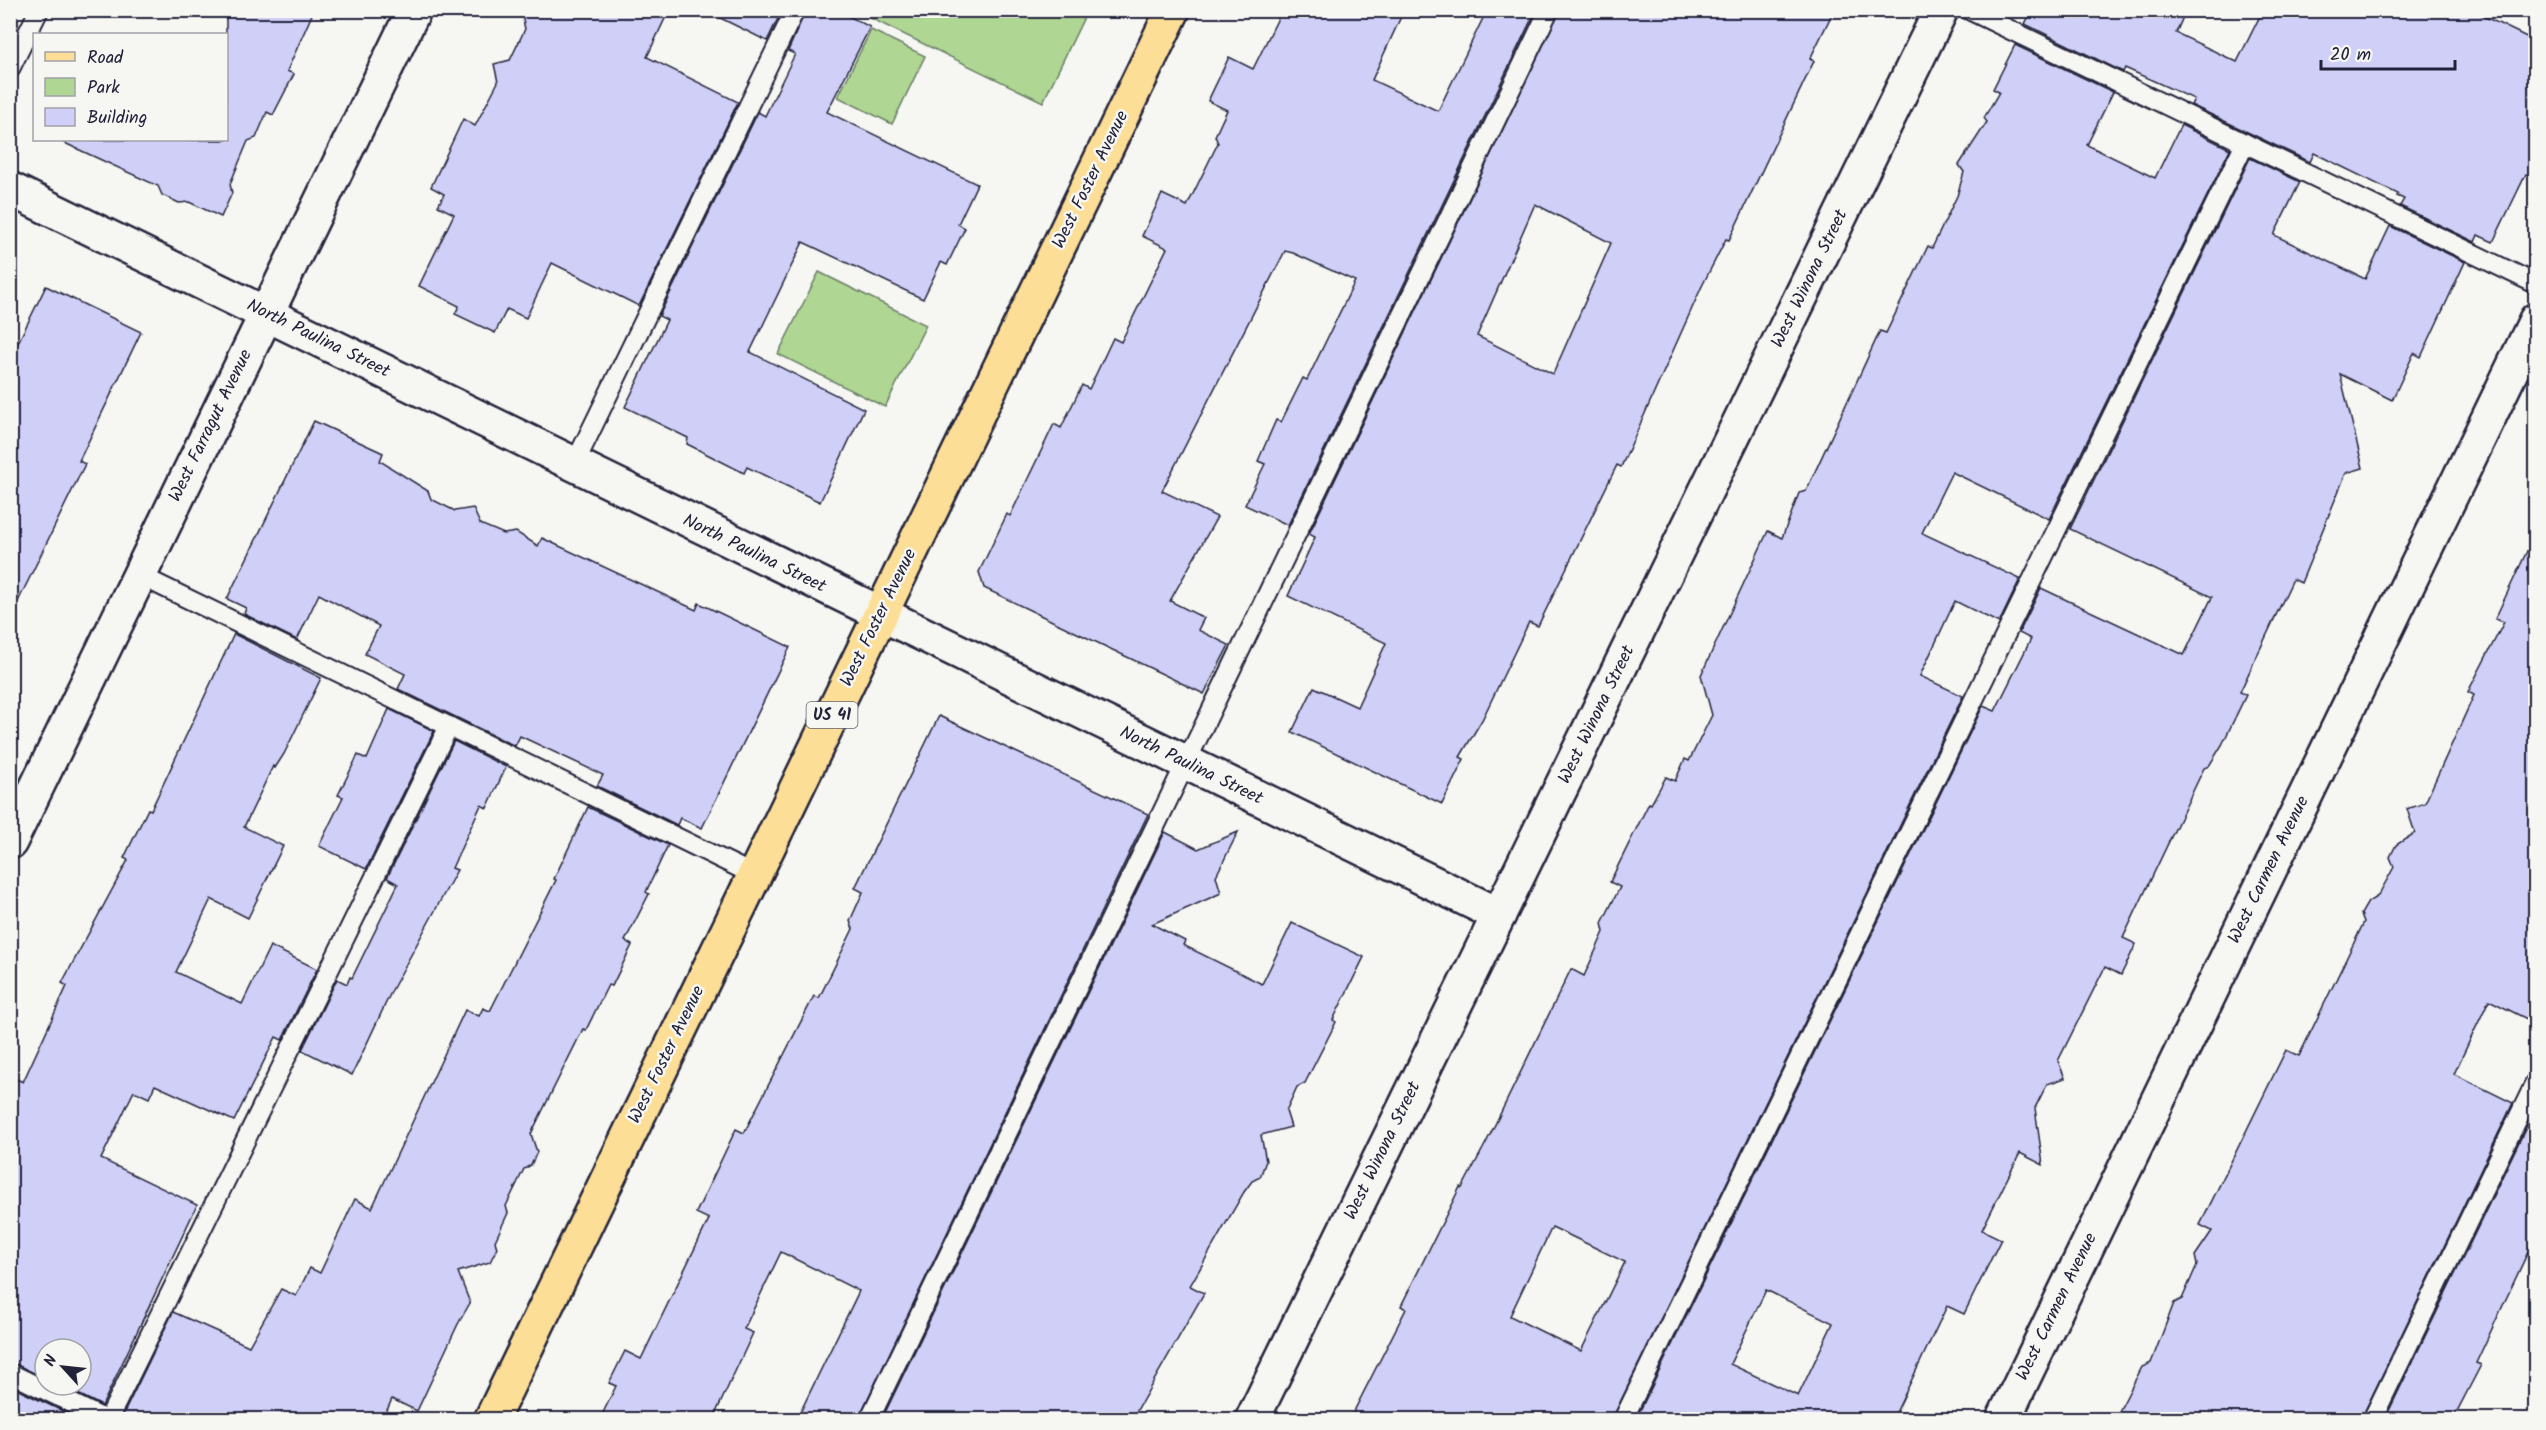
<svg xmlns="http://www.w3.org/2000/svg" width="2546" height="1430" viewBox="0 0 2546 1430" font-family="Kalam,sans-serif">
  <rect width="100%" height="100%" fill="#f6f6f2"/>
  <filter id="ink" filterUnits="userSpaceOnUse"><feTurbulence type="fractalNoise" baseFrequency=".0167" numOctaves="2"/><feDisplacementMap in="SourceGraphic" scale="12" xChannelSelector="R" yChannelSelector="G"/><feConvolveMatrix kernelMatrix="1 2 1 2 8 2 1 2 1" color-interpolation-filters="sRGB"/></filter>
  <g filter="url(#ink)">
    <g fill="#afd692" stroke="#687c66" stroke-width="1.5">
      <path d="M856,11L1087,10V11L1043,102Z"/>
      <path d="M871,30L925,56L892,124L838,97Z"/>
      <path d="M819,272L926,325L885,407L778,354Z"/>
    </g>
    <g fill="#d0cff7" stroke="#22223b" stroke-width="1.5" fill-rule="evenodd">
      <path d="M226,10H314L287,71L294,74L273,115L267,112L256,138L248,141L230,184L232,193L221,217L189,202L179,203L162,195L158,186L58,140H226Z"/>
      <path d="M521,10H669L647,57L738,102L639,306L552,263L526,318L507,309L495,333L455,314L459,306L419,286L454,214L438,206L444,194L431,187L463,119L475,126L498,82L494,64L510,60L525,29Z"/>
      <path d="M704,10H782L767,41Z"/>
      <path d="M806,10H837L870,27L827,112L977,184L958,224L965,228L947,265L941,262L923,299L803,242L750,352L864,409L820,502L747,467L744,473L687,444L688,438L625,407L667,320L659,316L758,112L765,116L795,54L788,51Z"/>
      <path d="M1282,10H1404L1372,80L1438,111L1487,10H1536L1288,525L1245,505L1265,464L1258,461L1276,420L1281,422L1303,378L1307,380L1355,281L1293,253L1285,251L1162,491L1217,517L1170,601L1204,618L1198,630L1229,645L1204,694L984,588L979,572L1007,514L1010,516L1054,424L1061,428L1082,385L1089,389L1113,338L1121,342L1167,248L1142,236L1162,194L1187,206L1218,143L1215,136L1227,110L1208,101L1229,57L1253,69Z"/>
      <path d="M1560,10H1834L1810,59L1814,61L1729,240L1726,239L1702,286L1621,467L1617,465L1538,626L1529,622L1482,720L1460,757L1464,759L1442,804L1292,732L1314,687L1357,707L1386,643L1288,596L1315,537L1309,534ZM1535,204L1611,243L1553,374L1477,336Z"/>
      <path d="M2032,10H2186L2176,33L2237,62L2263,10H2471L2535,41V178L2526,174L2493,242L2478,235L2475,242L2400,206L2404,199L2397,196L2398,194L2314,153L2310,162L2191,105L2194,99L2125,68L2123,72L2025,24Z"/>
      <path d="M2015,45L2113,92L2087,145L2155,178L2181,125L2230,149L2049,519L1952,472L1922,533L2020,579L1999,623L1955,601L1920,676L1963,696L1612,1419H1350L1406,1309L1401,1306L1460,1187L1462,1188L1486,1143L1571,969L1584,976L1604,932L1602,923L1620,887L1610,882L1649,803L1651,804L1666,777L1675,781L1685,759L1689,761L1712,715L1701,675L1768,531L1782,538L1799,493L1806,491L1880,331L1886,333L1928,246L1932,248L1957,196L1964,172L1959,165L1987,122L1984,118L1999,92L1993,89ZM1552,1227L1625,1262L1581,1351L1510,1316Z"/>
      <path d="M2250,158L2300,182L2274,235L2365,279L2390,226L2465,262L2421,357L2414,353L2392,400L2340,374L2363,468L2346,473L2301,583L2293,579L2240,692L2246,695L2222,745L2209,766L2204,768L2123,938L2136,944L2121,975L2105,967L2058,1061L2065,1078L2047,1084L2035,1108L2043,1165L2020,1153L1982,1230L2001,1239L1964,1314L1947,1306L1893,1419H1636L1983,706L1995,711L2031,639L2019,633L2041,588L2184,655L2212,597L2070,529ZM1766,1290L1833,1323L1798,1396L1730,1364Z"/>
      <path d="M46,286L141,332L79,461L85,464L10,618V359Z"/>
      <path d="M314,421L383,453L380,461L428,491L431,499L455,511L473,508L480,524L504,534L516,532L538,546L542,538L696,610L699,603L790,647L702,828L680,818L677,825L597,786L603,775L520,736L515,746L398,689L405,674L365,654L379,626L319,594L297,640L244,614L246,608L227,599Z"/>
      <path d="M2535,534V1023L2489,1000L2454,1074L2513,1103L2361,1419H2115L2142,1367L2151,1363L2174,1303L2182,1299L2197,1265L2195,1256L2212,1231L2200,1225L2286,1050L2299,1056L2364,922L2361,914L2368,902L2378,896L2394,867L2390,857L2396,845L2415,833L2407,809L2425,803L2474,695L2468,692L2504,622L2495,619Z"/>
      <path d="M234,634L321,678L284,754L275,768L273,766L244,827L283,846L248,918L211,899L176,972L242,1004L270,946L317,969L282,1040L276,1037L234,1121L155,1085L149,1098L134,1091L101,1159L197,1205L102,1406L60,1385H81V1349H45V1378L10,1362V1076L23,1082L67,986L62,983L128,860L124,858L148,809L151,810Z"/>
      <path d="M389,709L434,731L366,869L319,846L343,797L338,795L358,755L367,759Z"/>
      <path d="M939,716L1148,814L858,1419H797L859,1291L781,1252L744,1329L753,1333L713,1419H600L616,1386L609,1383L625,1351L641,1359L709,1219L696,1213L736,1129L744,1133L814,996L819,998L853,929L850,921L863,892L855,888Z"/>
      <path d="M454,741L506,767L487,808L481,805L452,868L457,870L392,990L352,1075L302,1050L337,979L347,984L350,977L352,978L398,884L387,878Z"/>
      <path d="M588,807L668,845L646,892L649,894L625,941L632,945L612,986L608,985L586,1030L583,1029L531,1134L537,1152L531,1165L524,1169L506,1206L508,1213L495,1241L497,1248L490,1262L458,1272L470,1303L458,1324L417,1411L392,1399L383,1419H121L173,1312L249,1346L281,1289L296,1296L310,1268L320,1273L355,1199L372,1208L465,1010L479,1016L483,1008L490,1011L556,880L554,879Z"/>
      <path d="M1165,832L1198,849L1238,832L1216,876L1221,893L1152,924L1185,941L1183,945L1262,984L1292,923L1364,957L1333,1020L1336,1022L1305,1083L1297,1087L1286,1111L1291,1127L1261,1135L1266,1161L1260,1177L1252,1181L1244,1192L1190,1286L1204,1293L1132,1419H882Z"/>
      <path d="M2533,1113L2535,1114V1237L2476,1363L2481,1365L2453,1419H2385Z"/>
      <path d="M10,1386L79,1419H10Z"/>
    </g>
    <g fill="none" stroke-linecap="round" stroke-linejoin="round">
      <g stroke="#22223b" stroke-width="22">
        <g id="lane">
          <path d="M1969,10L2536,284"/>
          <path d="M10,69L39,10"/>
          <path d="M574,465L795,10"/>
          <path d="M139,575L754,875"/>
          <path d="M10,1373L106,1420"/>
          <path d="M108,1420L449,726"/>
          <path d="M869,1420L1549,10"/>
          <path d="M1623,1420L2245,143"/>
          <path d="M2372,1420L2536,1081"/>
        </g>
      </g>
      <g stroke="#22223b" stroke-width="38">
        <g id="street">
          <path d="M10,189L1499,915"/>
          <path d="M10,842L414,10"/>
          <path d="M1252,1420L1941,10"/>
          <path d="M2003,1420L2536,320"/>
        </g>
      </g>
      <g stroke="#22223b" stroke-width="38">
        <path id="primary" d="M491,1420L1173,10"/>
      </g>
      <use href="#lane" stroke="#f6f6f2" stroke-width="18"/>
      <use href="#street" stroke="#f6f6f2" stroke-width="33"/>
      <use href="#primary" stroke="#fdde96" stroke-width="33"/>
    </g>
  </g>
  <g text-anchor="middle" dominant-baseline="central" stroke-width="5" stroke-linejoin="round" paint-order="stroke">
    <rect fill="#f6f6f2" stroke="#626272" stroke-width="1.5" x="806.5" y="702" width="51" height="26" rx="4.5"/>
    <g font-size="16" font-weight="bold" fill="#22223b">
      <text x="832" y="715">US 41</text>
    </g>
    <g font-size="18" fill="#22223b" stroke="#f6f6f2">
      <text transform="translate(1091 180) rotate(-64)">West Foster Avenue</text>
      <text transform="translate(1810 279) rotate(-64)">West Winona Street</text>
      <text transform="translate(318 339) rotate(26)">North Paulina Street</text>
      <text transform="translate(211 426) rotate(-64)">West Farragut Avenue</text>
      <text transform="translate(754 554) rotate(26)">North Paulina Street</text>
      <text transform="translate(879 618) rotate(-64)">West Foster Avenue</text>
      <text transform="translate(1597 715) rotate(-64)">West Winona Street</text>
      <text transform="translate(1191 766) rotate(26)">North Paulina Street</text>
      <text transform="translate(2269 870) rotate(-64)">West Carmen Avenue</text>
      <text transform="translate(667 1055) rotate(-64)">West Foster Avenue</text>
      <text transform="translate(1383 1151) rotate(-64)">West Winona Street</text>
      <text transform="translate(2057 1307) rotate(-64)">West Carmen Avenue</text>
    </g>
  </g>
  <rect width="2546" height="1430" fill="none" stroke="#f6f6f2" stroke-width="36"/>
  <rect x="18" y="18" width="2510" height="1394" fill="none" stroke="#22223b" stroke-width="2" filter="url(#ink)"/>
  <rect x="33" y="33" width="195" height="108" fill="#f6f6f2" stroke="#a1a1a9" stroke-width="1.5"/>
  <rect x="45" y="52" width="30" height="9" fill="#fdde96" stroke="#a1a1a9" stroke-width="1.5"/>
  <text x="87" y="63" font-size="18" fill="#22223b">Road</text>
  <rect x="45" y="78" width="30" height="18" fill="#afd692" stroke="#a1a1a9" stroke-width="1.5"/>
  <text x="87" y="93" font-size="18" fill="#22223b">Park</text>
  <rect x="45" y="108" width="30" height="18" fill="#d0cff7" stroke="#a1a1a9" stroke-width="1.5"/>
  <text x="87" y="123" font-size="18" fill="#22223b">Building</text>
  <g transform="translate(63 1367) rotate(297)"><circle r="28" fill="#f6f6f2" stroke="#a1a1a9" stroke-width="1.5"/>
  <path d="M0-4.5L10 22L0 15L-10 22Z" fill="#22223b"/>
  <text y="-9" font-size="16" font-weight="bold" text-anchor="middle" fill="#22223b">N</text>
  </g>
  <path d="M2321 60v9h134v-9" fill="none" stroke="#22223b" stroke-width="3"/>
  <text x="2330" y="60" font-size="18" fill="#22223b" stroke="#f6f6f2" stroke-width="4.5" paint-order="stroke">20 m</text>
</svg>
